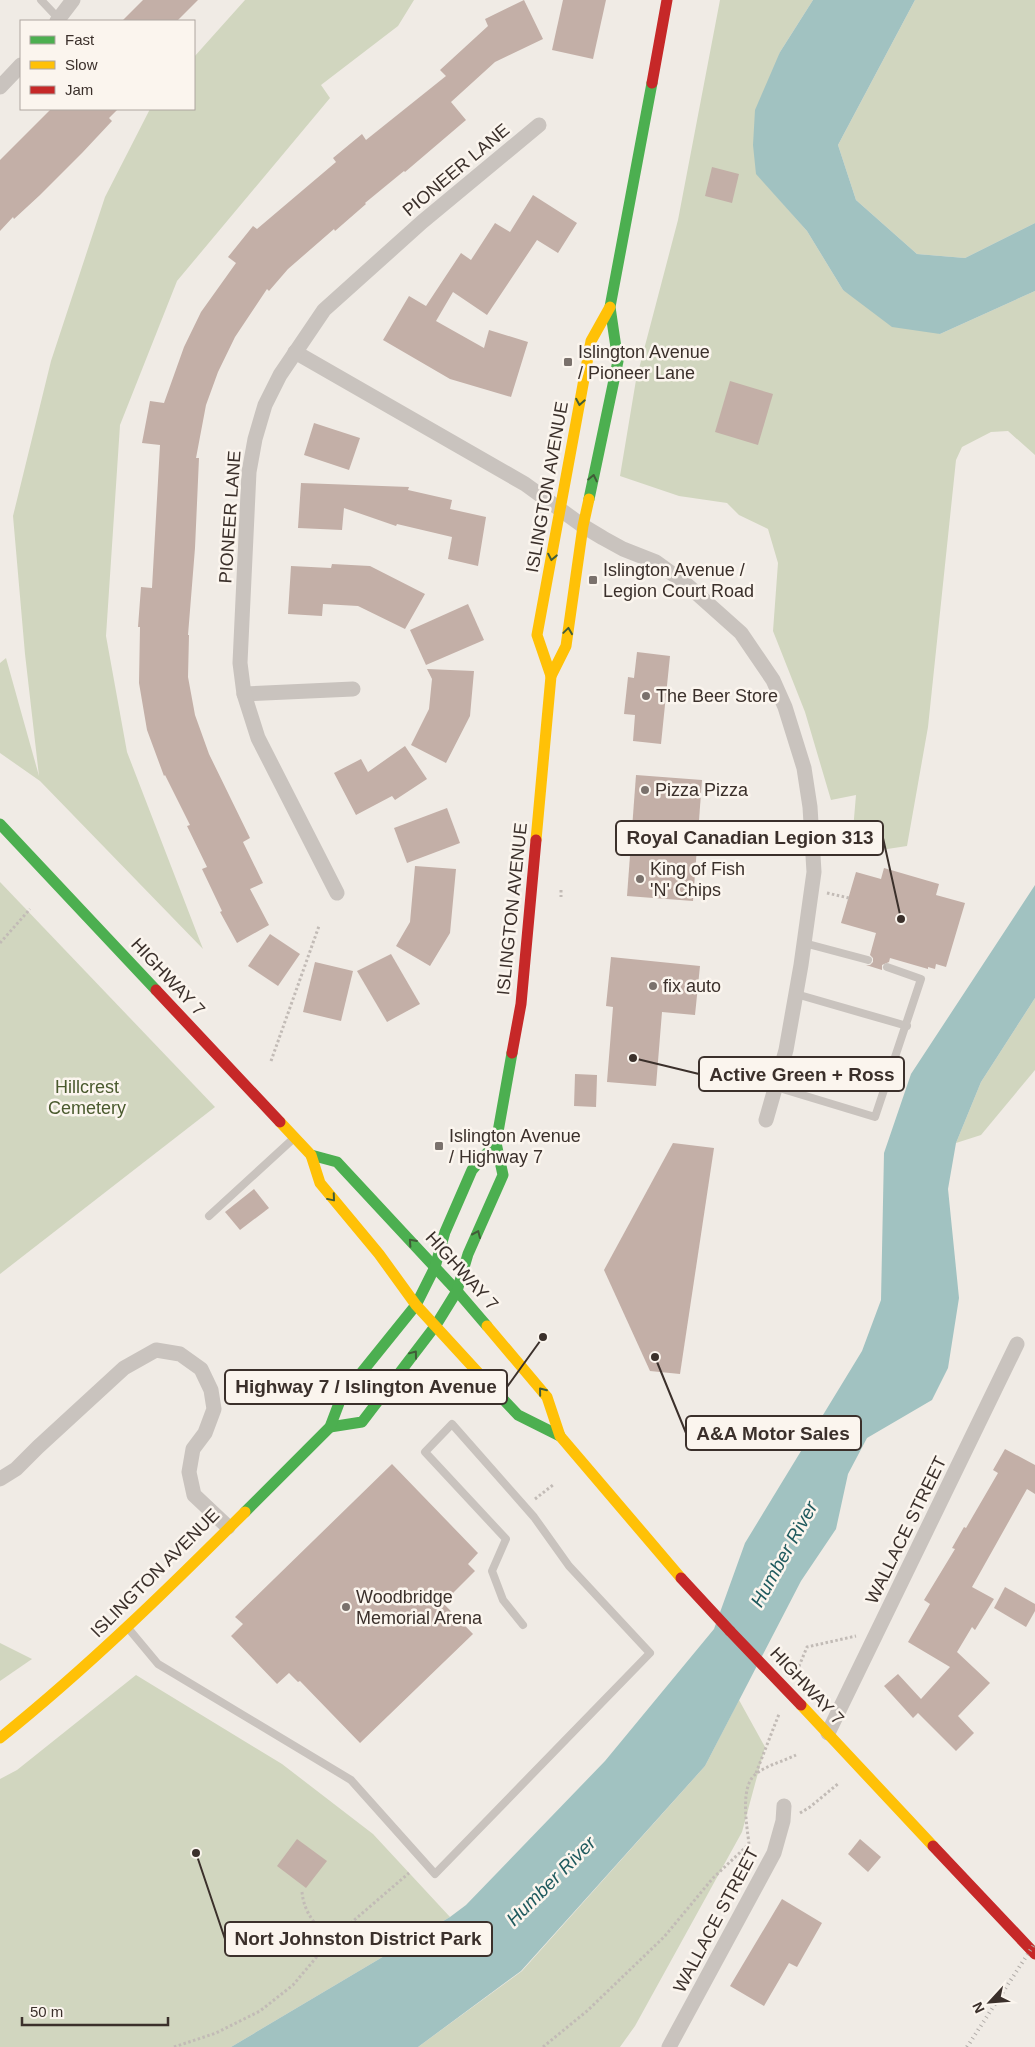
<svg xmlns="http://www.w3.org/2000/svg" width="1035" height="2047" viewBox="0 0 1035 2047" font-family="Helvetica,sans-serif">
  <rect width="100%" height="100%" fill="#f0ebe5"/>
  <g fill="#d1d6bf">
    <path d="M245,0H414L398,26L321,85L330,98L177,281L120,425L106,636L127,752L203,949L40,781L0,753V663L6,658L39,776L25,654L13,516L51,361L105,197L150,109H194V57Z"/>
    <path d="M720,0H813L780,52L757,174L807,231L843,290L940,334L1035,291V455L1008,431L991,432L962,447L956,460L928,727L907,846L861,853L852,842L856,795L831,800L805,712L773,631L778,563L768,529L739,515L727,503L679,496L620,476L636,380L678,220Z"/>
    <path d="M915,0H1035V223L965,258L917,254L856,200L838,145Z"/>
    <path d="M0,882L215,1107L0,1274Z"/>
    <path d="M1035,998V1070L981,1135L956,1143L981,1082Z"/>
    <path d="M0,1643L32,1659L0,1681Z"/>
    <path d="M136,1675L282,1764L373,1834L450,1917L231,2047H0V1779L17,1770Z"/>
    <path d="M739,1700L765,1747L742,1832L635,2026L620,2047H418L522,1971L705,1766Z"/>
  </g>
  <g fill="#a1c2c1">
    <path d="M813,0H915L838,145L856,200L917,254L965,258L1035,223V291L940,334L892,327L843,290L807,231L756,174L753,145L755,110L780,52Z"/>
    <path d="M1035,885V998L981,1082L956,1143L948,1189L959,1298L948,1368L932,1400L867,1438L848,1474L836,1529L801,1581L705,1766L521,1971L418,2047H231L450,1917L466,1905L605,1761L714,1629L745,1543L862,1351L881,1300L884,1153L911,1074Z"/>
  </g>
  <g fill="#c3afa7">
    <path d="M143,0H198L177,21H122Z"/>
    <path d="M524,0L543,39L495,62L451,102L466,120L405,172L404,171L365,203L366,204L335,231L334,229L288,269L269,291L267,289L235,337L218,372L206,405L196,458H199L195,548L188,635H189L188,677L195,715L209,754L250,838L243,842L263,883L250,889L269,925L237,943L220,912L222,911L202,869L207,867L187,826L190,825L165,775L164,776L147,730L139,683L140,627H138L141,587L152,588L160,445L142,443L150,401L164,403L184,347L201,312L236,263L228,257L253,226L257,229L336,162L333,158L362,134L366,140L446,76L440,70L488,26L485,19Z"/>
    <path d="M563,0H606L593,59L552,50Z"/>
    <path d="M51,109H118L109,118L112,121L82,153L40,195L14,219L13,217L0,231V160Z"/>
    <path d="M712,167L739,174L732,203L705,196Z"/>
    <path d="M533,195L577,223L558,253L537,240L487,315L453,292L436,321L484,348L489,330L528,342L511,397L450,379L383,340L409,296L426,306L461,253L471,260L495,223L510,232Z"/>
    <path d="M730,381L773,394L758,445L715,432Z"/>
    <path d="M314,423L360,438L349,470L304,455Z"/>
    <path d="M301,483L409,487L408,490L452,500L450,509L486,517L478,566L448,559L452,537L397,524L396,526L344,508L342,530L298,528Z"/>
    <path d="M332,564L370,566L425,594L405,629L358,606L323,604L322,616L288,614L291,566L331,568Z"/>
    <path d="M468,604L484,640L426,665L410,630Z"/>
    <path d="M637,652L670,656L661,744L633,741L635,715L624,714L628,677L634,678Z"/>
    <path d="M427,669L474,671L470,716L446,763L411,745L429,709L432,679Z"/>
    <path d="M405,746L427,779L395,800L392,796L356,815L334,773L361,759L368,772Z"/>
    <path d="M636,775L702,780L693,901L627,896Z"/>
    <path d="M447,808L460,843L407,863L394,828Z"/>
    <path d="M415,866L456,869L450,933L430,966L396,946L410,922Z"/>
    <path d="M884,868L939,884L936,895L965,903L946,967L936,964L935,969L928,967V969L890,958L889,962L882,965V970L866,965H870L873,962V958L870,955L876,933L841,923L856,872L881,879Z"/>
    <path d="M270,934L300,954L278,986L248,966Z"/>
    <path d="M391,954L420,1004L387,1022L357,971Z"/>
    <path d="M611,957L700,966L695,1015L662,1012L656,1086L607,1082L613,1007L606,1006Z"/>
    <path d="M315,962L353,971L341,1021L303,1012Z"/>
    <path d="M575,1074L597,1075L596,1107L574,1106Z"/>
    <path d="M673,1143L714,1148L680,1374L650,1371L604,1270Z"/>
    <path d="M254,1189L269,1208L240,1230L225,1212Z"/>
    <path d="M1005,1449L1035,1465V1494L1027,1489L972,1587L994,1599L975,1630L972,1627L957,1652L990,1683L958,1716L974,1733L956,1751L918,1713L913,1718L884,1686L898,1674L921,1699L950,1667L908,1642L930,1604L924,1600L955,1549L952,1548L964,1527L966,1528L998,1473L993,1470Z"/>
    <path d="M392,1464L478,1553L468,1564L475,1571L443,1603L473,1634L360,1743L300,1681L298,1682L289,1673L277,1684L231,1636L243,1624L235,1617Z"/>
    <path d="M1005,1587L1035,1604V1611L1026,1627L994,1608Z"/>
    <path d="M297,1839L327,1861L306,1888L277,1866Z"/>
    <path d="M860,1839L881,1857L868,1872L848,1854Z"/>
    <path d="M782,1899L822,1923L797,1967L789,1963L764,2006L730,1986Z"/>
  </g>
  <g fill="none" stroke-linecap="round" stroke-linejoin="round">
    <g stroke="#c2bbb6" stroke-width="3" stroke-dasharray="2.5 2.5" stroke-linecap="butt">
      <path d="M561,890V897"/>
      <path d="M827,893L849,898"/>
      <path d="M0,943L30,909"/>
      <path d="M271,1061L319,926"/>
      <path d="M535,1499L553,1485"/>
      <path d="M797,1671L807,1647L856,1636"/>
      <path d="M756,1773L779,1714"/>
      <path d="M800,1813L810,1807L839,1783"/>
      <path d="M302,1892C304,1913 316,1926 331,1940"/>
      <path d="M174,2047L216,2033L260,2011L293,1985L331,1940L409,1873"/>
      <path d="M543,2047L587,2011L664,1937L713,1878L749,1844C747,1826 739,1785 757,1773C768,1765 784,1761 796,1755"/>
    </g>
    <g stroke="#c9c3be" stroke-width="8">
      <path d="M41,0L59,19"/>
      <path d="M804,943L868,960"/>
      <path d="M796,994L907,1026"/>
      <path d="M776,1087L875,1117L921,979L887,967"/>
      <path d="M209,1216L293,1139"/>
      <path d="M128,1628L158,1664L351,1780L435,1874L650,1653L569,1566L534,1517L452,1424L425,1452L506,1539L492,1571L503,1600L523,1625"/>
    </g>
    <g stroke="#c9c3be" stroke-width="15">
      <path d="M57,21L73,0"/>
      <path d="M0,87L21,65"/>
      <path d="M295,352L525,484L583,526L603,538L623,549L656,562L685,583L741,633L773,680L785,707L804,768L810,807L814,872L801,965L786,1050L766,1120"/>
      <path d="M244,694L353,689"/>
      <path d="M337,893L258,738L244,694L240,663L249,472L255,439L265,405L280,375L324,310L422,222L539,125"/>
      <path d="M0,1479L16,1469L38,1447L124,1368L156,1350L180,1354L201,1369L211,1390L214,1409L205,1433L193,1449L189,1472L194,1495L228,1527"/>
      <path d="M828,1733L1017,1344"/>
      <path d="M669,2047L774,1853L783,1821L784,1806"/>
    </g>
    <g stroke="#4caf50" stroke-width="11">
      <path d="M589,499L618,361L610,307L652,83"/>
      <path d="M0,824L156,990"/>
      <path d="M311,1155L337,1162L457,1291L487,1326"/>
      <path d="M483,1378L518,1415L560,1436"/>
      <path d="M330,1427L362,1422L436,1325L457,1291L468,1254L503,1175L496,1143L512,1053"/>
      <path d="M245,1512L330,1427L341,1398L416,1305L435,1267L445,1232L472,1170L496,1143"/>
    </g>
    <g stroke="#ffc107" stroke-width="11">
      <path d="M551,676L537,635L591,341L610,307"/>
      <path d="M536,840L551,676L566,646L583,526L589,499"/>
      <path d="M280,1122L311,1155L320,1183L379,1254L416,1305L483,1378"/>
      <path d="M487,1326L547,1397L560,1436L681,1578"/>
      <path d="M801,1705L933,1846"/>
      <path d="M0,1738C87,1668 166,1591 245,1512"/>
    </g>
    <g stroke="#c62828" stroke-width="11">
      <path d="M652,83L667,0"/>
      <path d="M156,990L280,1122"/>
      <path d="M512,1053L521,1004L536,840"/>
      <path d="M681,1578L730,1631"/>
      <path d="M933,1846L1035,1954"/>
    </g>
    <path stroke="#b1aca8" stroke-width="4" stroke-dasharray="1 4" stroke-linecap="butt" d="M967,2047L1035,1943"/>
    <path stroke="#c62828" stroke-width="11" d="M730,1631L801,1705"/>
  </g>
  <defs><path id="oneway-chevron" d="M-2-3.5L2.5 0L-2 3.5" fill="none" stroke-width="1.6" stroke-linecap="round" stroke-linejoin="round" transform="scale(1.25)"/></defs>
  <g stroke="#415c38">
    <use href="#oneway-chevron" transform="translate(580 402) rotate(100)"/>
    <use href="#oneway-chevron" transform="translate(593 478) rotate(-78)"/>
    <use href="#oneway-chevron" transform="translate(552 557) rotate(101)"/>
    <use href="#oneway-chevron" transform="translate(568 631) rotate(-82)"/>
    <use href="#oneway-chevron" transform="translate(332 1198) rotate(50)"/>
    <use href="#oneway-chevron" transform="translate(477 1234) rotate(-66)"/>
    <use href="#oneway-chevron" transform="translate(412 1242) rotate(-132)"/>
    <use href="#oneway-chevron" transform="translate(414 1354) rotate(-53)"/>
    <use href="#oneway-chevron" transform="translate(542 1391) rotate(-129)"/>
  </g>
  <g fill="#7a716c" stroke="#fbf5ee" stroke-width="2">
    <rect x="563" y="357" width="10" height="10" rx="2.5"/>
    <rect x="588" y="575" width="10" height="10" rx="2.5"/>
    <circle cx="646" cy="696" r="5"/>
    <circle cx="645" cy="790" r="5"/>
    <circle cx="640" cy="879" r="5"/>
    <circle cx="653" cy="986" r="5"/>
    <rect x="434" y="1141" width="10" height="10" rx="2.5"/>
    <circle cx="346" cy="1607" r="5"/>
  </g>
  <g text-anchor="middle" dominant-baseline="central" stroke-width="5" stroke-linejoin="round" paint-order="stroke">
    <g font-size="18" fill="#3b302b" stroke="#fbf5ee">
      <text transform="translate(456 170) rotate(-40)">PIONEER LANE</text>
      <text transform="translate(547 487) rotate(-80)">ISLINGTON AVENUE</text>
      <text transform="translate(230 517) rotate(-86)">PIONEER LANE</text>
      <text transform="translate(512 909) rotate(-84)">ISLINGTON AVENUE</text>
      <text transform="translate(168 977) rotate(47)">HIGHWAY 7</text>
      <text transform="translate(462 1271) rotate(48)">HIGHWAY 7</text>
      <text transform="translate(906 1530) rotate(-64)">WALLACE STREET</text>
      <text transform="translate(155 1573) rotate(-45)">ISLINGTON AVENUE</text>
      <text transform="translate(807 1686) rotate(47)">HIGHWAY 7</text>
      <text transform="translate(716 1920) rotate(-62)">WALLACE STREET</text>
    </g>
    <g font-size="18" fill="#3b302b" stroke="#fbf5ee" text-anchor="start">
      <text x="578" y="352">Islington Avenue<tspan x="578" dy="21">/ Pioneer Lane</tspan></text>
      <text x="603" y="570">Islington Avenue /<tspan x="603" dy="21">Legion Court Road</tspan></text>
      <text x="656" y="696">The Beer Store</text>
      <text x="655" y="790">Pizza Pizza</text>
      <text x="650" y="869">King of Fish<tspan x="650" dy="21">'N' Chips</tspan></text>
      <text x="663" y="986">fix auto</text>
      <text x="449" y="1136">Islington Avenue<tspan x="449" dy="21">/ Highway 7</tspan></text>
      <text x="356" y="1597">Woodbridge<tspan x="356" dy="21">Memorial Arena</tspan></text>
    </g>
    <g font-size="18" fill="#4a5a2e" stroke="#fbf5ee">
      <text x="87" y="1087">Hillcrest<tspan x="87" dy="21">Cemetery</tspan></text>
    </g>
    <g font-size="19" font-style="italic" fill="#1f5a5e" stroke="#fbf5ee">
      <text transform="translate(784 1554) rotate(-61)">Humber River</text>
      <text transform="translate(551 1881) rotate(-45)">Humber River</text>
    </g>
  </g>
  <path fill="none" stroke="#3b302b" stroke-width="2" d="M901 919L883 838M633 1058L699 1074M543 1337L507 1387M655 1357L686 1433M196 1853L225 1939"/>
  <g fill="#3b302b" stroke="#fbf5ee" stroke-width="2">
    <circle cx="901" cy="919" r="5"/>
    <circle cx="633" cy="1058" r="5"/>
    <circle cx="543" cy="1337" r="5"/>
    <circle cx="655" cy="1357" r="5"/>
    <circle cx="196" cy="1853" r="5"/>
  </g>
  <g fill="#fbf5ee" stroke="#3b302b" stroke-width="2">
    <rect x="616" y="821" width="267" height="34" rx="5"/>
    <rect x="699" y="1057" width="205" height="34" rx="5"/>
    <rect x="225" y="1370" width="282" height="34" rx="5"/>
    <rect x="686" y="1416" width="175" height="34" rx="5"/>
    <rect x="225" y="1922" width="267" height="34" rx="5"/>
  </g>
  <g font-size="19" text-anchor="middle" font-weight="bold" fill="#3b302b">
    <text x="750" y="844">Royal Canadian Legion 313</text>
    <text x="802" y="1081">Active Green + Ross</text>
    <text x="366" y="1393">Highway 7 / Islington Avenue</text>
    <text x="773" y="1440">A&amp;A Motor Sales</text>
    <text x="358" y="1945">Nort Johnston District Park</text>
  </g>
  <rect x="20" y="20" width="175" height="90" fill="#fbf5ee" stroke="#aea6a0"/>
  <rect x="30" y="36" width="25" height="8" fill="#4caf50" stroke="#aea6a0"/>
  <text x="65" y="45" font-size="15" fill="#3b302b">Fast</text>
  <rect x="30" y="61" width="25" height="8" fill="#ffc107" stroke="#aea6a0"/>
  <text x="65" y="70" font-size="15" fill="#3b302b">Slow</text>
  <rect x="30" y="86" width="25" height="8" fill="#c62828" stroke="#aea6a0"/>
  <text x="65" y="95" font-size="15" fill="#3b302b">Jam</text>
  <g transform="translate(990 2002) rotate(244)" stroke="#fbf5ee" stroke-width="4" paint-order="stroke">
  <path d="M0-4L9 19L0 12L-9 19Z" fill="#3b302b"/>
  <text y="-8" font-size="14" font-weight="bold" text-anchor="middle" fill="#3b302b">N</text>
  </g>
  <path d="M22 2017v8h146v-8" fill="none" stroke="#3b302b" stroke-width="2.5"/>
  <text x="30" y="2017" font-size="15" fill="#3b302b" stroke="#fbf5ee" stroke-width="4" paint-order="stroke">50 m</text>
</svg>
